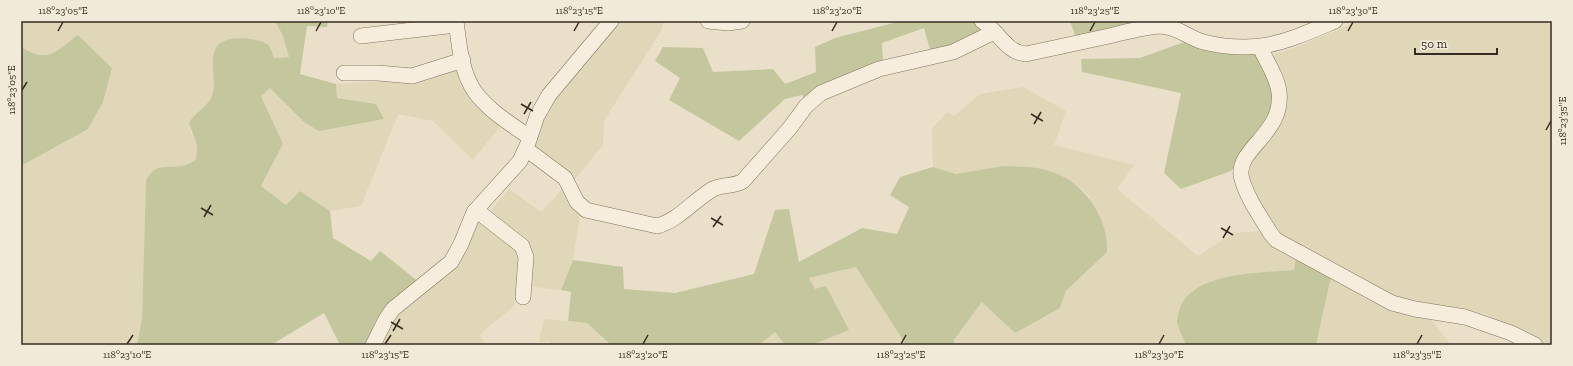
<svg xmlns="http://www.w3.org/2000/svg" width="1573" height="366" viewBox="0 0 1573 366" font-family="'Zilla Slab',serif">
  <rect width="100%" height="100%" fill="#eadfc9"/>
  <g fill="#dfd7b8">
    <path d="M21,21H275L283,36L289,57L274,58L270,47L214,55V85L212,96L206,107L192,118L190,129L197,145L196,159L186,165L176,167L146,180L142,319L137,345H21V335L24,332L21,315V166L88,129L103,102L105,91L78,35L54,53L42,56L31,53L21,47Z"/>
    <path d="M616,21H663L662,29L604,121L603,145L575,179L533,145L537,128L567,81Z"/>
    <path d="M1359,21H1552V345H1543L1526,334L1485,314L1406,301L1382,293L1273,230L1246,176L1274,62V54L1294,48Z"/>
    <path d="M459,64L502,124L473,160L433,121L398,114L361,206L330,211L300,191L286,205L261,186L283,144L260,96L270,87L304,122L376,104L337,98L336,84L418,79Z"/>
    <path d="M1023,87L1066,111L1054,145L1134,165L1117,189L1198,256L1233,233L1263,231L1296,257L1294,270L1227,277L1193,291L1185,299L1179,309L1180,332L1186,345H955L954,340L982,302L1060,308L1066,291L1107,252L1104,229L1089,197L1081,188L1051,171L1003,166L956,174L933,167L932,129L947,112L954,116L980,94Z"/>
    <path d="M565,186L581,210L573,260L561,290L517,285L515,305L479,335L487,345H379L391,322L476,222L489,213L509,189L541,212Z"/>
    <path d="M856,267L906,345H812L849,330L815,289L809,278Z"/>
    <path d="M1331,277L1365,298L1383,306L1428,316L1451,345H1316Z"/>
    <path d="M544,319L587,323L610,344L630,345H549V341L539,342Z"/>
    <path d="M775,332L785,345H759V344Z"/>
  </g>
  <g fill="#c4c79e">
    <path d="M275,21H328L327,27L307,26L300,74L336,84L337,98L376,104L384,119L319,131L304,122L270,88L261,96L283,144L261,186L286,205L300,191L330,211L333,238L371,261L380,251L419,282L385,308L375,322L367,345H340L324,313L271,345H137L142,319L146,180C148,177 151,172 154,170C166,163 181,172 196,159L197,145L189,123C194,113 205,109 211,98C218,83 209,65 215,50C220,34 253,37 265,43C271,45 272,53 274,58L289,57L283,36Z"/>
    <path d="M901,21H975L983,28L953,47L931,53L924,28L882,43L883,60L805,100L802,95L785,99L739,141L669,100L680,78L655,61L663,47L703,48L713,72L773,69L785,84L816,72L815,47L835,38Z"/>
    <path d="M1070,21H1136L1076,38Z"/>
    <path d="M78,35L112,68L103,102L88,129L21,166V47C48,64 55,52 78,35Z"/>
    <path d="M1187,41L1255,54L1261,62L1276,100L1266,125L1231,171L1181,189L1164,173L1181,93L1082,72L1081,59L1140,58Z"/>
    <path d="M1003,166C1018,167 1034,166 1049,171C1083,180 1109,218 1107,252L1066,291L1060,308L1015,333L982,302L954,340L955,345H906L856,267L809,278L815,289L826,286L849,330L812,345H785L775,332L759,345L610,344L587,323L568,321L571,292L561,290L573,260L623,267L624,289L675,293L754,274L775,210L789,209L799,262L862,228L897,234L909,207L890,195L900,177L933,167L956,174Z"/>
    <path d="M1296,257L1331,277L1316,345H1186C1183,338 1179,331 1177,322C1177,317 1179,310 1181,305C1198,272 1261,273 1294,270Z"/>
  </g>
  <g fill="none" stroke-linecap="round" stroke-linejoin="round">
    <g stroke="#857260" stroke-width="16">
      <g id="minor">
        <path d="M456,21C459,44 461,72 475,92C489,111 511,124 529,137"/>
        <path d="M708,21L728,23L742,21"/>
        <path d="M982,21C998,30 1006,53 1026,54C1054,48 1082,42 1109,36C1126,32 1143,27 1160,26C1176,26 1189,38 1203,42C1259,55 1285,42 1335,21"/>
        <path d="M361,36L456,25"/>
        <path d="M1260,47C1266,61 1277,76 1279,92C1284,133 1238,148 1241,175C1244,193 1261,218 1271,234L1276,240L1392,303L1415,309L1465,317L1511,333L1535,345"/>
        <path d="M344,73H378L412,76L463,60"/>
        <path d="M526,149L565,178L577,202L586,210L657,226C679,220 694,200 713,189C723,184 734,187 743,181L789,129L806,106L821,93L879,69L953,52L994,32"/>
        <path d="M476,210L522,246L526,257L523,297"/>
        <path d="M373,345L386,319L393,309L451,262L461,244L474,212L520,161L527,146L537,116L549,95L611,21"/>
      </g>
    </g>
    <use href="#minor" stroke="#f6eddc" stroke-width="15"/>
  </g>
  <path fill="none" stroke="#372b22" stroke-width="1.5" d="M58,31L63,22M316,31L321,22M574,31L579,22M832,31L837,22M1090,31L1095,22M1348,31L1353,22M22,90L27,82M521,104L533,111M524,114L531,102M1031,114L1043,121M1034,124L1041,112M1546,130L1551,121M201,208L213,215M204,217L211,205M711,218L723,225M713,227L721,216M1221,228L1233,235M1223,238L1230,226M391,322L403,329M393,331L400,319M127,344L133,335M385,344L391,335M643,344L648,335M901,344L906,335M1159,344L1164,335M1417,344L1422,335"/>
  <rect width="1573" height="366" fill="none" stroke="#f2ead8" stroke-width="44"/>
  <path d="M1415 48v6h82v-6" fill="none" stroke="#372b22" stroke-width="2"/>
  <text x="1421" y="48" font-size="12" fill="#372b22" stroke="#f2ead8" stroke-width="3" paint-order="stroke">50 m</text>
  <rect x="22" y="22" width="1529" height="322" fill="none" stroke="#372b22" stroke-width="1.5"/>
  <g font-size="10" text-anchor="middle" fill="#372b22">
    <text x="63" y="14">118°23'05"E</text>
    <text x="321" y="14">118°23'10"E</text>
    <text x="579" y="14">118°23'15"E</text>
    <text x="837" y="14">118°23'20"E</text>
    <text x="1095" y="14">118°23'25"E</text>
    <text x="1353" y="14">118°23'30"E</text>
    <text transform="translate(11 90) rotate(-90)" y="4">118°23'05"E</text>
    <text transform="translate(1562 121) rotate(-90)" y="4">118°23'35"E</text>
    <text x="127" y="358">118°23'10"E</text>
    <text x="385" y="358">118°23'15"E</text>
    <text x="643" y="358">118°23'20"E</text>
    <text x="901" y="358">118°23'25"E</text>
    <text x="1159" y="358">118°23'30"E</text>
    <text x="1417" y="358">118°23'35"E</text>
  </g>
</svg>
